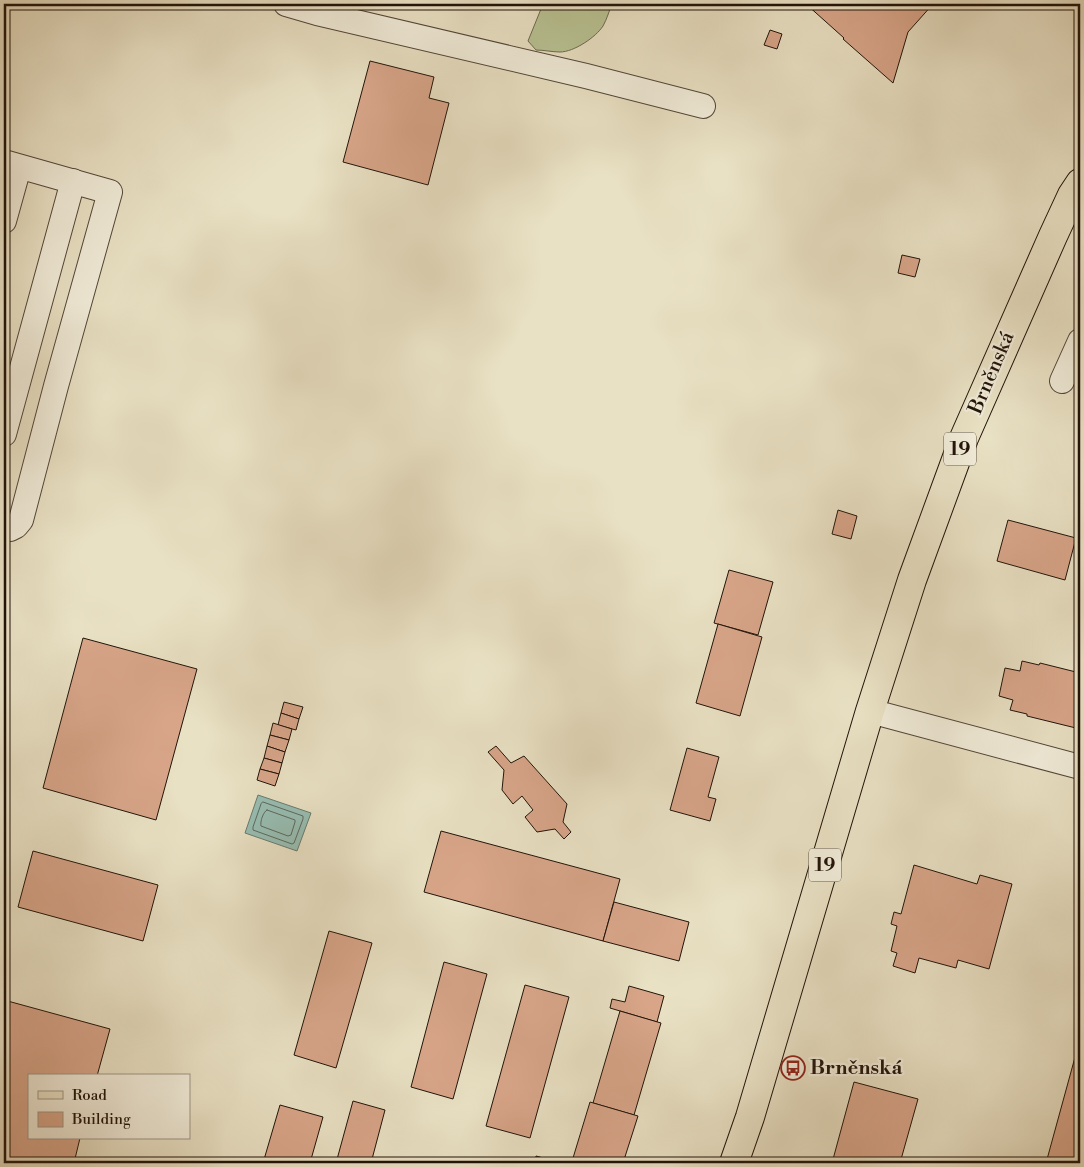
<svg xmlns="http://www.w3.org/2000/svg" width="1084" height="1167" viewBox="0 0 1084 1167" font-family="'Libre Bodoni',serif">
  <rect width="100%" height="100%" fill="#e9e1c4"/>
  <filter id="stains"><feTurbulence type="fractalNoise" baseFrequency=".004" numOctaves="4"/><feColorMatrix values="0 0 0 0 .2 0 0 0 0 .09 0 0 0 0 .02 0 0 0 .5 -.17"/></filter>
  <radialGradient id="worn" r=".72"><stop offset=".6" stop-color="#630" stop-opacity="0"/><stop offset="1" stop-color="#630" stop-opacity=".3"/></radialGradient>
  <path fill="#b8c293" stroke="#6c6a4e" d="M543,4H612C609,11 607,19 603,26C596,37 574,52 560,52C552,52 544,50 536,50L528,41Z"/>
  <path fill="#97beb3" stroke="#677a6f" d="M258,795L311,813L297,851L245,833Z"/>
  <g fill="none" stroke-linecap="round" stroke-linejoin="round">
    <g stroke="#5c685e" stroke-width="1">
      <path d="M263,802L303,816V819L294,843L292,844L253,830V827L261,804Z"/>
      <path d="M267,810L295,820V822L291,835L288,836L261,826C260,822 263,812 267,810Z"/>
    </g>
  </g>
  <g fill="#d8a589" stroke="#201309">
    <path d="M806,4H933L908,32L893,83L843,39L844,38Z"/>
    <path d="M770,30L782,34L777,49L764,45Z"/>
    <path d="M370,61L434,77L429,98L449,103L428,185L343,162Z"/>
    <path d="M902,255L920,259L915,277L898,273Z"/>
    <path d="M838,510L857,516L851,539L832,534Z"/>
    <path d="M1008,520L1076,538L1065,580L997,561Z"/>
    <path d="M729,570L773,582L758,635L714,623Z"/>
    <path d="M718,624L762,637L740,716L696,703Z"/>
    <path d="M83,638L197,669L156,820L43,788Z"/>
    <path d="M1022,661L1039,665L1040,663L1080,673V729L1027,716V714L1010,710L1013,700L999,696L1005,668L1020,671Z"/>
    <path d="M284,702L303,707L299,719L281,713Z"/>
    <path d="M281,713L299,719L296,730L278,725Z"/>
    <path d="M273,723L292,729L289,740L270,735Z"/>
    <path d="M270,735L289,740L285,752L267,746Z"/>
    <path d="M267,746L285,752L282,763L264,758Z"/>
    <path d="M496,746L511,763L524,756L567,804L563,822L571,832L564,839L555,829L537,832L525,817L533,810L522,796L513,804L502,790L504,770L488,752Z"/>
    <path d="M687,748L719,757L708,797L716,799L710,821L670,810Z"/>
    <path d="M264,758L282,763L279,774L260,769Z"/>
    <path d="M260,769L279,774L275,786L257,780Z"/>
    <path d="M441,831L620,879L603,941L424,892Z"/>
    <path d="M33,851L158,885L143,941L18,907Z"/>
    <path d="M914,865L977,884L980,875L1012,884L989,969L958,960L956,968L919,958L915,973L893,966L897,953L891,951L897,926L891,924L894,912L901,914Z"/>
    <path d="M614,902L689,922L679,961L603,941Z"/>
    <path d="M329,931L372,943L336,1068L294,1055Z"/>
    <path d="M444,962L487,974L453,1099L411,1087Z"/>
    <path d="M525,985L569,997L530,1138L486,1126Z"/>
    <path d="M629,986L664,996L657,1022L610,1008L612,999L625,1002Z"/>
    <path d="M4,1000L110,1029L97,1076H29V1138H80L74,1163H4Z"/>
    <path d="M620,1011L661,1023L634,1115L593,1103Z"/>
    <path d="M1080,1039V1163H1046Z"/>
    <path d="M854,1082L918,1099L900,1163H832Z"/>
    <path d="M353,1101L385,1110L371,1163H336Z"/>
    <path d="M590,1102L638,1116L623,1163H590L573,1158Z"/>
    <path d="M280,1105L323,1117L310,1163H263Z"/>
    <path d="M536,1156L562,1163H535Z"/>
  </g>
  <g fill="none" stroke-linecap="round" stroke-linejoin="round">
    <g stroke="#524638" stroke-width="26">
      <g id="minor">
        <path d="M286,4L317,13L586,76L703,106"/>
        <path d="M4,162L110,192L56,386L21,520L16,526L10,529L4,528"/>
        <path d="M4,221L19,167"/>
        <path d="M1062,381L1080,341"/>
        <path d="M4,434L73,181"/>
        <path d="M870,711L1080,767"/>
      </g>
    </g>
    <g stroke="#201309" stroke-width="30">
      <path id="major" d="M734,1163L750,1117L870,711L912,580L964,438L1053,236L1072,195L1080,183"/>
    </g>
    <use href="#minor" stroke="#f1ecd9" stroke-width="24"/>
    <use href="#major" stroke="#e9e1c4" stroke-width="28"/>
  </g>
  <defs>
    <g id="bus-ring" transform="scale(1.25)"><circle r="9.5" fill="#f1ecd9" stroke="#8f2418" stroke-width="1.5"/><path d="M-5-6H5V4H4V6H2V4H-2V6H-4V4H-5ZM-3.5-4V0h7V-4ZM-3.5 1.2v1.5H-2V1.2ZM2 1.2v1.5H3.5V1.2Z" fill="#8f2418"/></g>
  </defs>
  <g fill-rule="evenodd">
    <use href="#bus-ring" x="793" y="1068"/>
  </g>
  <g text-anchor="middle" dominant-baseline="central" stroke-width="4.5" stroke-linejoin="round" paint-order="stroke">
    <g fill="#f1ecd9" stroke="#5f5447" stroke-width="1">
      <rect x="944" y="432.5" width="32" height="33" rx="4"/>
      <rect x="809" y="848.5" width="32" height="33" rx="4"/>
    </g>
    <g font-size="19" font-weight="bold" fill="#201309">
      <text x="960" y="449">19</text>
      <text x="825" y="865">19</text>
    </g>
    <g font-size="20" fill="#201309" stroke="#f1ecd9">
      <text transform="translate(992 373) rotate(-67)">Brněnská</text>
    </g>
    <g font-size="20" font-weight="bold" fill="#201309" stroke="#f1ecd9" text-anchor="start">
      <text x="810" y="1068">Brněnská</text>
    </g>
  </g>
  <rect width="1084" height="1167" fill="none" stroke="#e9e1c4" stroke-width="20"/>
  <rect x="5" y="5" width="1074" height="1157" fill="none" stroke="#201309" stroke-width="2.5"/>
  <rect x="10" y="10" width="1064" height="1147" fill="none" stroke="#201309"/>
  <rect x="28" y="1074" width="162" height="65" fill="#f1ecd9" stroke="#9d9586"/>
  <rect x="38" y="1091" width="25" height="8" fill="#e9e1c4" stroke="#9d9586"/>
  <text x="72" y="1100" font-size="15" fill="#201309">Road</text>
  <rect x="38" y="1112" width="25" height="15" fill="#d8a589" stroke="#9d9586"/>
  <text x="72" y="1124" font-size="15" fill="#201309">Building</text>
  <rect width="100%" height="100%" filter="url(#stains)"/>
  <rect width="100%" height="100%" fill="url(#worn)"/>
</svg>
